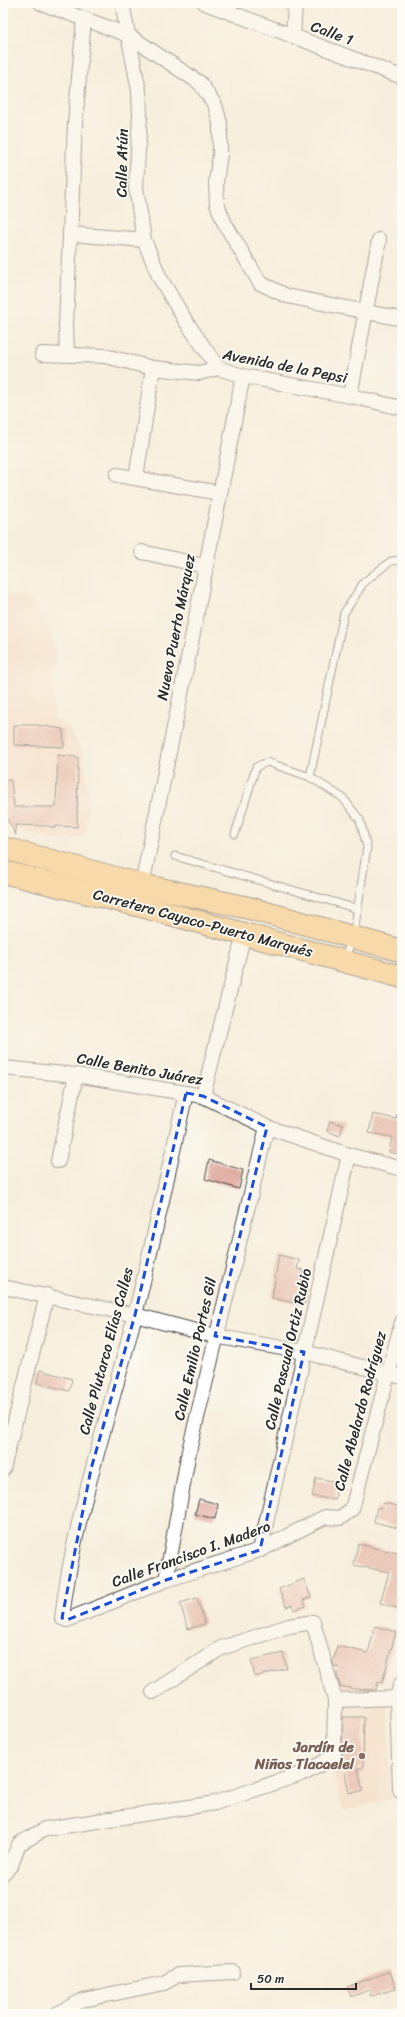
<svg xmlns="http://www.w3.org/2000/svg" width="405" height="2017" viewBox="0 0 405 2017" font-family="Sriracha,sans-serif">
  <defs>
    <pattern id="building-hatch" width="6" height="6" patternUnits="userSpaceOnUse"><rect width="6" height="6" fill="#e3a296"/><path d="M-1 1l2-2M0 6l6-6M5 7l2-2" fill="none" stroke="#b8847b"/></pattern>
  </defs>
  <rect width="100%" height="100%" fill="#fdfcf7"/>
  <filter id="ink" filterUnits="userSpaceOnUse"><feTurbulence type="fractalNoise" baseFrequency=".025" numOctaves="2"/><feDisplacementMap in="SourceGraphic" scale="8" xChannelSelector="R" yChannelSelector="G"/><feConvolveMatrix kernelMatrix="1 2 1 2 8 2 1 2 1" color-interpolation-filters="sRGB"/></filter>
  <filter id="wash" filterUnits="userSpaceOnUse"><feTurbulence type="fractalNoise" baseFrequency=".012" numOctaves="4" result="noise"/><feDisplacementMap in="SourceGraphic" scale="16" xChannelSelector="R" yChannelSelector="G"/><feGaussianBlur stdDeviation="0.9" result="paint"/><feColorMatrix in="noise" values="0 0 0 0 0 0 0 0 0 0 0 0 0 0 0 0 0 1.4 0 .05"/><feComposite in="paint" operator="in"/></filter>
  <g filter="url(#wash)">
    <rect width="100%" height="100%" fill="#f7efdd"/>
    <g fill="#f3d4be">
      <path d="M3,595L30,599L44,621L57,650L53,688L54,719L69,728L82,751L89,798L85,837L54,840L3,825Z"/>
      <path d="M348,1700L388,1702L392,1799L343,1811L331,1767L337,1744L339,1709Z"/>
    </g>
    <g id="blocks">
      <g fill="url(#building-hatch)">
        <path d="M14,725H36L63,729L64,747L14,745Z"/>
        <path d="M58,755L78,757L77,827L55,826V828L48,826L15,825L16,835L3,811V780H11L14,807H56Z"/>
        <path d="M373,1114L396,1119L397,1114L402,1115V1155L389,1152L392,1137L369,1133Z"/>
        <path d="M330,1121L343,1125L340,1136L327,1131Z"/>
        <path d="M209,1160L243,1170L239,1189L205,1179Z"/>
        <path d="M279,1255L299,1260L297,1269L304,1270L299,1289L307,1291L304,1305L272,1298Z"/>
        <path d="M40,1370L72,1379L69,1391L37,1383Z"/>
        <path d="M316,1478L338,1482L335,1500L312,1496Z"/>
        <path d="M199,1499L218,1504L215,1519L195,1514Z"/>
        <path d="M383,1503L399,1506L398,1510L402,1511V1529L374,1522L377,1507L382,1508Z"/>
        <path d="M358,1544L402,1554V1601L400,1609L380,1603L389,1572L354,1565Z"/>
        <path d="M304,1579L311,1597L303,1600L306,1606L294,1610L292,1605L286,1607L279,1589Z"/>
        <path d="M197,1598L205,1624L188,1629L180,1603Z"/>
        <path d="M375,1626L396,1632L382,1683L378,1682L376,1690L355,1689L340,1686L337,1675L338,1667L334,1666L333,1662L337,1646L368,1653Z"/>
        <path d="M283,1653L287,1668L255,1677L251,1660Z"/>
        <path d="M343,1717H364L363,1768H358L363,1791L349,1793L344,1768H341Z"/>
        <path d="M390,1971L396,1989L371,1996L369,1990L351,1997L347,1987Z"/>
      </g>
    </g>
  </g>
  <g filter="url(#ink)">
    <use href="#blocks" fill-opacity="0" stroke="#4a4846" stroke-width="1"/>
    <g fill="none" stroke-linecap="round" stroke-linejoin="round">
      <g stroke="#4a4846" stroke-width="9">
        <g id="service">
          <path d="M310,777L344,613L364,582L391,561L402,560"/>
          <path d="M235,834L256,767L267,762L310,777L343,798L360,820L367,847L353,939L344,958"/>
          <path d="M175,856L358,909"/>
        </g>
      </g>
      <g stroke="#4a4846" stroke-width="16">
        <g id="minor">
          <path d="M41,3L128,35L200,83L215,105L220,123V154L216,182L217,204L224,222L260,283L287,296L402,319"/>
          <path d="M122,3L139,91L140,115L136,187L144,240L160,278L185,320L218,368"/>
          <path d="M205,3L402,77"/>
          <path d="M293,37L295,3"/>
          <path d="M70,234L144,240"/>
          <path d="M67,353L66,325L75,124L84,19"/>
          <path d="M42,354L105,356L153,368L199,373L218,368L243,376L350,396L402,408"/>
          <path d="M350,396L379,240"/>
          <path d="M117,475L220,493"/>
          <path d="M136,478L153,368"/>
          <path d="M142,552L205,566"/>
          <path d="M142,885L185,674L243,376"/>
          <path d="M3,1068L76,1075L203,1096L267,1127L349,1155L402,1169"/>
          <path d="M186,1093C169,1167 154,1241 135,1314C110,1416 74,1514 62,1618L67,1620L166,1580L260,1550L325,1517L340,1518L352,1509L402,1322"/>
          <path d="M203,1096L244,934"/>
          <path d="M58,1161L76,1075"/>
          <path d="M3,1287L135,1315L215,1336L304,1352L402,1377"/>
          <path d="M3,1469L47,1295"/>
          <path d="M260,1550L349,1155"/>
          <path d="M166,1580L189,1451L267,1127"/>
          <path d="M335,1700L399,1698"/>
          <path d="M3,1873L11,1865L19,1844L45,1829L215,1803L307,1772L334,1756L335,1700L313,1622L289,1626L221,1648L153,1692"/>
          <path d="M57,2014L83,2000L164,1983L178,1975L233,1972"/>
        </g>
      </g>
      <g stroke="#4a4846" stroke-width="20">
        <path id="tertiary" d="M402,1686L399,1698L402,1790"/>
      </g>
      <g stroke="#4a4846" stroke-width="24">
        <g id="primary">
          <path d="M3,848L142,885L249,908L402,951"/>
          <path d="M3,872L137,905L402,977"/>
        </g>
      </g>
      <use href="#service" stroke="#fff" stroke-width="7"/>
      <use href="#minor" stroke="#fff" stroke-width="14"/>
      <use href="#tertiary" stroke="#fff" stroke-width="18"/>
      <use href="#primary" stroke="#f8bf6c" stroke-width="22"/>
    </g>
  </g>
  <path d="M0 0H405V2017H0ZM186,1093L203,1096L267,1127L215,1336L304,1352L260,1550L166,1580L67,1620L62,1618L91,1469L135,1315Z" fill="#f7efdd" fill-opacity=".55" fill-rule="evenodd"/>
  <path fill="none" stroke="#1d4ed8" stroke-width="3" stroke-dasharray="8 5" stroke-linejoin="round" d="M186,1093L203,1096L267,1127L215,1336L304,1352L260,1550L166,1580L67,1620L62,1618L91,1469L135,1315Z"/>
  <circle fill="#8d6e63" stroke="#fdfcf7" stroke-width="1.5" cx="362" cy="1756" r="4"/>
  <g text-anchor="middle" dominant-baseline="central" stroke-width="3.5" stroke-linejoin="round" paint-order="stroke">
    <g font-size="15" fill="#2b2b2b" stroke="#fdfcf7">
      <text transform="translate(332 33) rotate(20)">Calle 1</text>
      <text transform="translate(122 163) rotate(-89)">Calle Atún</text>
      <text transform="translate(285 366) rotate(11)">Avenida de la Pepsi</text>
      <text transform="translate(176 627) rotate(-79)">Nuevo Puerto Márquez</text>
      <text transform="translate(203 923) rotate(15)">Carretera Cayaco-Puerto Marqués</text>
      <text transform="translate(140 1069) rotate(10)">Calle Benito Juárez</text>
      <text transform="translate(195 1349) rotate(-77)">Calle Emilio Portes Gil</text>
      <text transform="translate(288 1349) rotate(-77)">Calle Pascual Ortiz Rubio</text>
      <text transform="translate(106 1351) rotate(-75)">Calle Plutarco Elías Calles</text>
      <text transform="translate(360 1411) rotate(-75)">Calle Abelardo Rodríguez</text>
      <text transform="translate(191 1554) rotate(-20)">Calle Francisco I. Madero</text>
    </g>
    <g font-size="15" font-weight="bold" fill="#785e54" stroke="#fdfcf7" text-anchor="end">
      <text x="354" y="1747">Jardín de<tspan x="354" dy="17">Niños Tlacaelel</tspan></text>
    </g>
  </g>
  <rect width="405" height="2017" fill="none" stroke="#fdfcf7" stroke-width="16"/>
  <path d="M251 1983v6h105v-6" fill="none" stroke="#2b2b2b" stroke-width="2"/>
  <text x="257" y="1983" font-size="12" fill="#2b2b2b" stroke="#fdfcf7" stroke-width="3" paint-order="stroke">50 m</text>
</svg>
